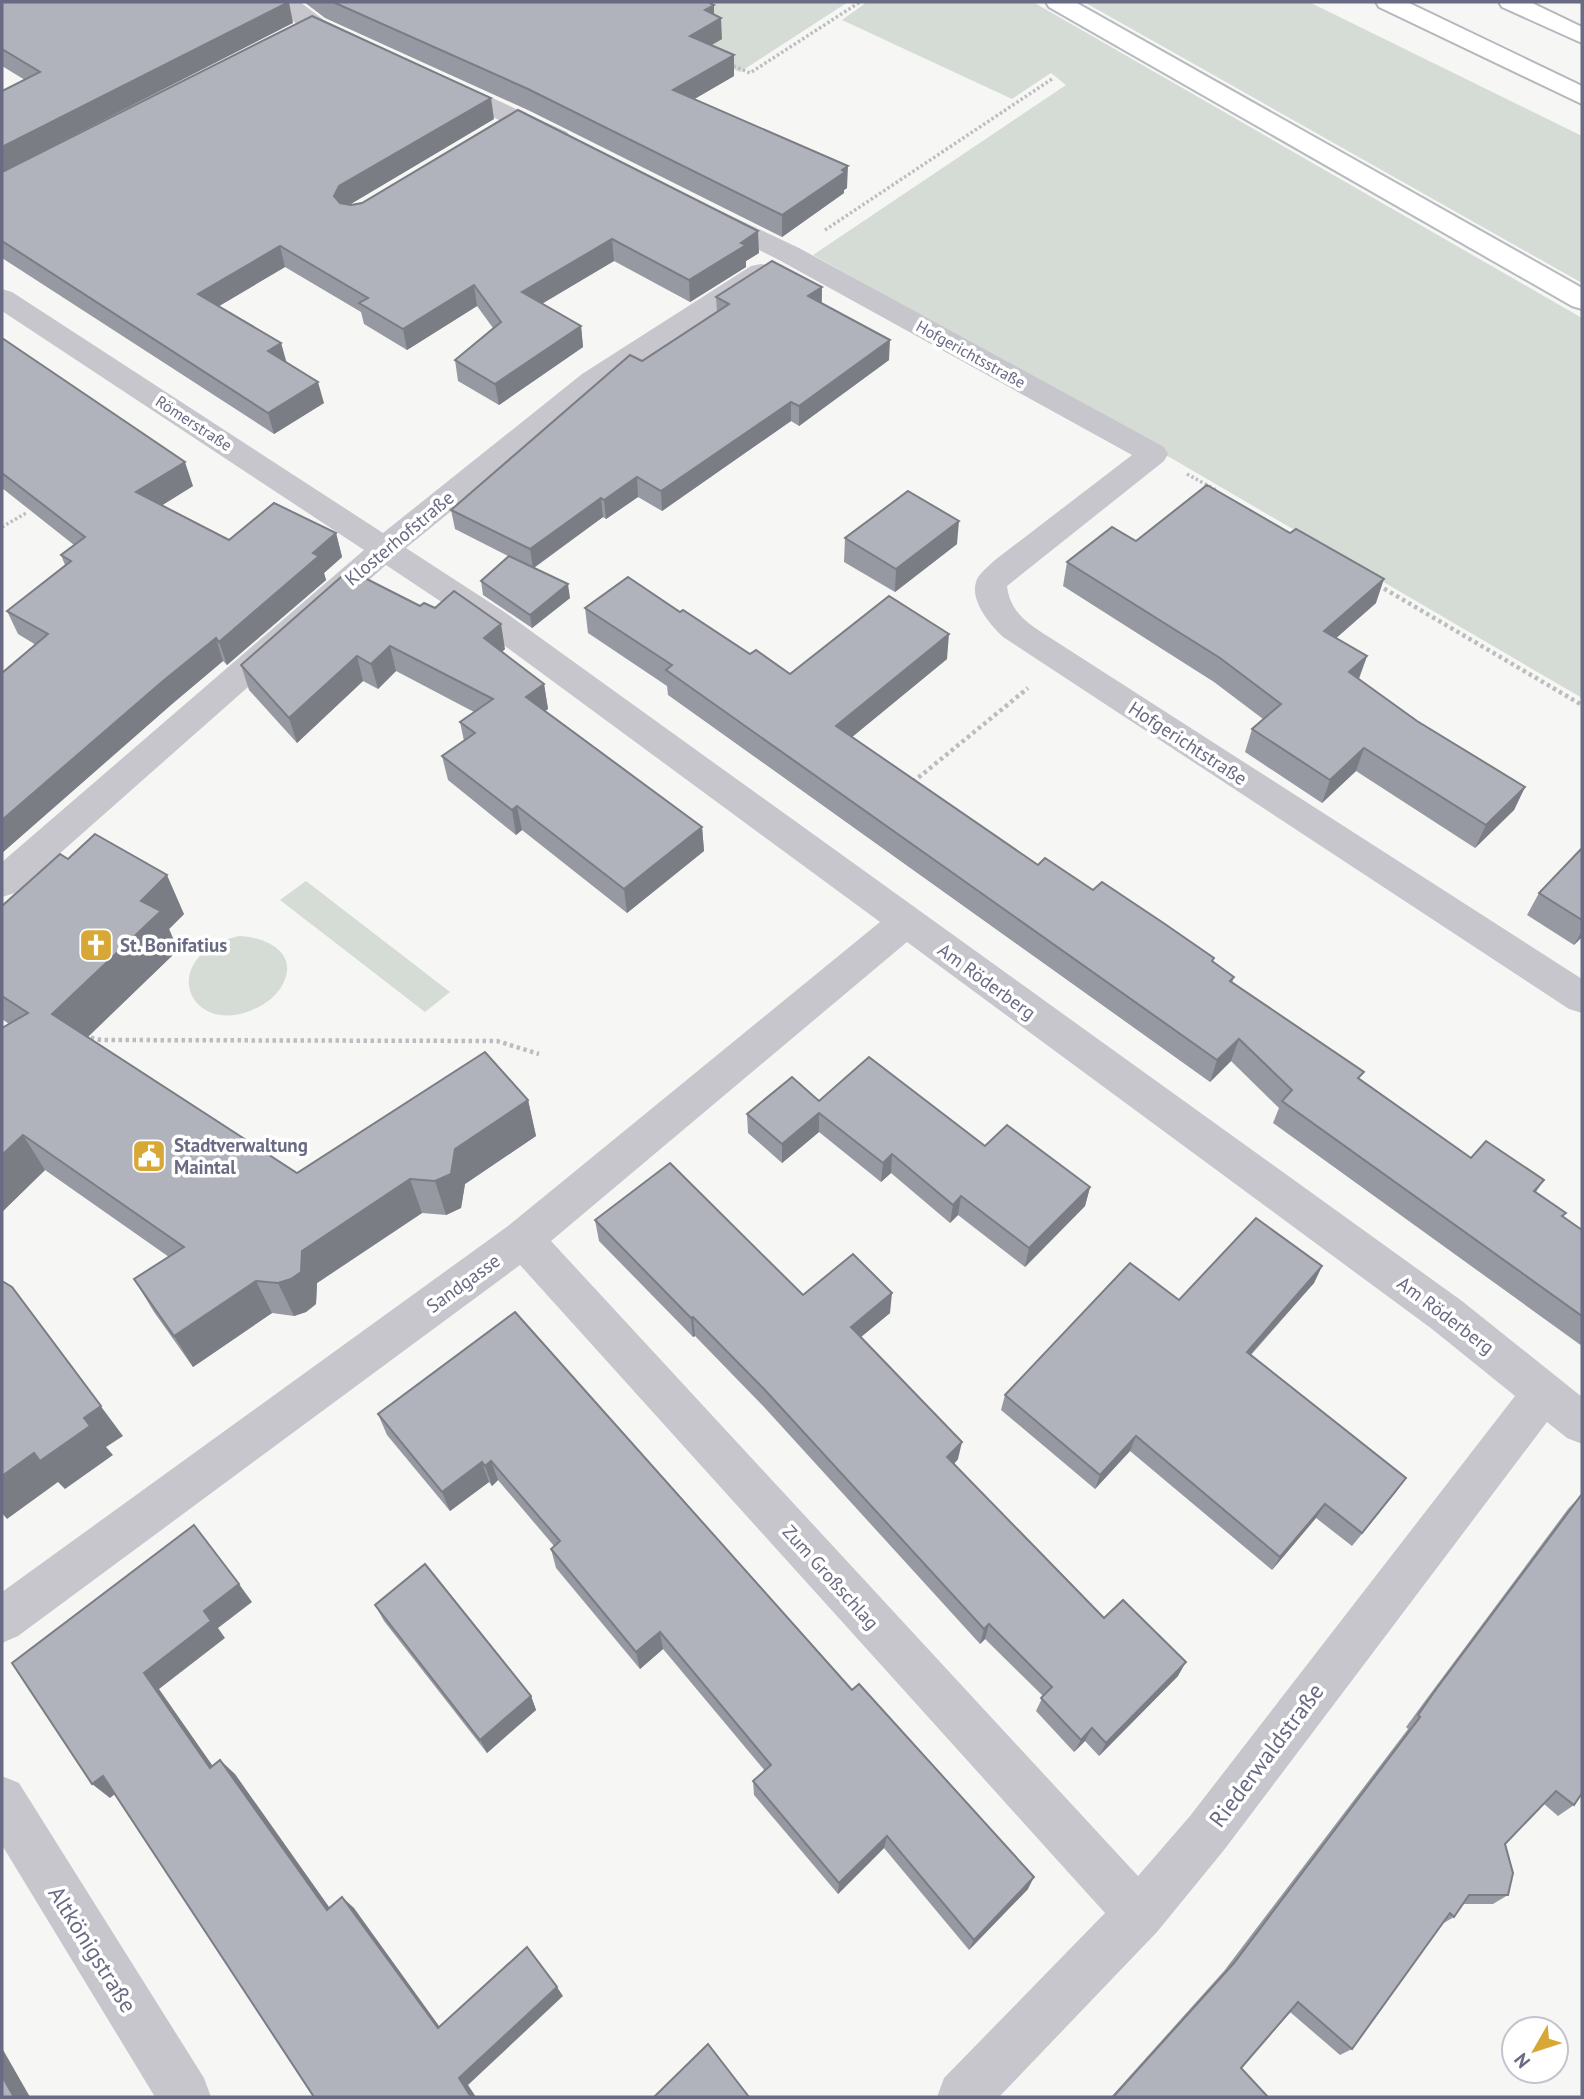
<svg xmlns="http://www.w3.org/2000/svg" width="1584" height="2099" viewBox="0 0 1584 2099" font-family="'PT Sans',sans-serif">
  <rect width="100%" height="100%" fill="#f6f7f5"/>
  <g fill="#d4dcd5">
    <path d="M579,2H848L740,72Z"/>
    <path d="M867,2H1033L1582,318V698L1082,406L813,255L1066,85L1051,73L1012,99L842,20Z"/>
    <path d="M1084,2H1309L1582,136V283Z"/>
    <path d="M306,881L450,992L425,1012L280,900Z"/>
    <path d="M239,936C269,937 302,955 280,989C272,1000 262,1006 250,1011C186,1035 157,955 239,936Z"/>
  </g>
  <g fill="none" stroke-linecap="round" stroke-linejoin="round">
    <g stroke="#b8b9c0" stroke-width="4">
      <path id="secondary" d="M1046,2H1075L1582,288V309L1572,306L1049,7Z"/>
    </g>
    <g stroke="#b6b7bc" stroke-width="4">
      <g id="motorway">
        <path d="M1376,2H1407L1582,86V104L1379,7Z"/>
        <path d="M1499,2H1530L1582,27V43L1502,7Z"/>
      </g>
    </g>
    <g stroke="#bdbdc1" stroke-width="3.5" stroke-dasharray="2.5 2.5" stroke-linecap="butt">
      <path d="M729,64L750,73L860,2"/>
      <path d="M825,230L1052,79"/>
      <path d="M1187,474L1216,490"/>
      <path d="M2,527L26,513"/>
    </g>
    <g stroke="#bdbdc1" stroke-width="4.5" stroke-dasharray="3.5 3.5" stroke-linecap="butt">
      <path d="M1378,585L1582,705"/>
      <path d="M913,782L1028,688"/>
      <path d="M84,1036L101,1040L497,1041L539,1054"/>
    </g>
    <g fill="#c6c6cc" fill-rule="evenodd">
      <path d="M273,2H300L324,20L360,37L363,42L360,47C337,53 286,21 273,2Z"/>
      <path d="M444,76L567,132L571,138L567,144L558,146L549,144L435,89L431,84L435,79Z"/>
      <path d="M712,207L799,248L1164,447L1168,454L1164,461L1007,586C1010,612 1028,624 1049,637L1582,979V1013L1569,1009L1003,637C990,625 970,601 976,582C978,574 989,566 995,560L1132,455L779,260L702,221L698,215L702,209Z"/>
      <path d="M761,264L771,266L775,272L771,278L602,388L406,548L503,611L1462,1301L1582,1397V1444L1567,1438L1547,1422L1224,1850L1157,1932L999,2097H937L944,2078L1105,1913L520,1265L18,1636L2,1643V1592L508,1226L880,922L479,627L386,565L15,893L2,897V862L364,550L2,311V289L12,292L383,533L582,374L751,266ZM907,942L1432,1329L1515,1396L1190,1816L1138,1876L551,1241Z"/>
      <path d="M2,1776L19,1783L204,2078L211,2097H155L2,1845Z"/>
    </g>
    <use href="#secondary" fill="#fff" fill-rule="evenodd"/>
    <use href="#motorway" fill="#fff" fill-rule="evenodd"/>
  </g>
  <g fill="#9799a2">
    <path d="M2,2L293,23L25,80L2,66Z"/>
    <path d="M304,2H497L714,14L722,39L711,45L734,55V76L694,99L847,188L844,190V193L782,237L530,111L325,18Z"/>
    <path d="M494,119L349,205L759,253L746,261V267L690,302L614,261L542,303L581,326L583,347L499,405L458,381L455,360L493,328L477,306L407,350L364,324L361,312L285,267L219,306L281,343L286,362L324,403L274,434L2,258V172Z"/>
    <path d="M822,287V303L889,360L799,426L791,421L662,511L638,497L606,519L603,517L534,568L570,598L532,628L483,595L481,581L516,560L455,529L451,510L642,361L717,312L716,297Z"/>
    <path d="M2,338L193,486L162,505L229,540L336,533L342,557L324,573L326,580L227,665L223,661L172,704L2,853V673L36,645L18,634L7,611L65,565L61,555L74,545L2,488Z"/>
    <path d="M845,538L957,544L895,592L844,562Z"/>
    <path d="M1136,541L1376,603L1336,638L1367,656L1359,679L1417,721L1525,787L1514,810L1475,848L1356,771L1322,803L1245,752L1252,729L1263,719L1214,682L1063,586L1067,562Z"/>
    <path d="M349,570L505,649L502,652L544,684L548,709L545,711L702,827L704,851L627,913L522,830L516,835L448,780L442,756L464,741L460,722L474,712L396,671L378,689L363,681L297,743L249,690L241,665Z"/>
    <path d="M585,608L680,612L750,654L790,674L947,659L852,737L1038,865L1093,890L1213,962L1234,977L1232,983L1361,1080L1471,1158L1544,1180L1536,1192L1563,1217L1582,1230V1346L1273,1123L1279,1108L1231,1061L1210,1082L668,695L667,686L588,633Z"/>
    <path d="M1582,848V937L1574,945L1527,915L1539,893Z"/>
    <path d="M68,859L184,914L169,929L178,950L88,1037L297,1173L528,1100L536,1136L465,1184L461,1208L446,1215L422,1213L317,1283L316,1304L306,1312L294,1316L272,1313L193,1367L154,1312L134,1279L169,1257L45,1170L2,1212L9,1024L2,1019V906Z"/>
    <path d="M819,1101L985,1146L1090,1187L1085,1206L1025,1267L958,1215L950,1223L891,1173L881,1182L819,1132L782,1163L748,1133L747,1114Z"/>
    <path d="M595,1220L803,1295L890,1313L861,1337L958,1459L954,1464L1104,1618L1178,1676L1099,1756L1085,1741L1074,1752L1036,1711L1043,1696L985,1639L980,1644L764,1407L695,1336L693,1337L599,1241Z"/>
    <path d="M1322,1266L1314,1283L1251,1355L1406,1478L1352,1546L1316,1518L1272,1570L1130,1451L1095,1489L1001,1410L1005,1395L1179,1300Z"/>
    <path d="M515,1312L1028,1889L969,1950L884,1848L838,1894L754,1795L753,1781L765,1771L663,1649L640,1669L556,1568L551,1549L554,1546L498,1480L492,1486L489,1482L450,1511L387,1435L378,1414Z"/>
    <path d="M1582,1494L1574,1805L1558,1816L1544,1804L1505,1844L1508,1895L1493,1904H1462L1454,1917L1442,1924L1352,2049L1340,2055L1290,2012L1241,2068L1268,2097H1111L1224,1971L1408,1729L1406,1727L1425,1701L1568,1509Z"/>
    <path d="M375,1605L531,1696L536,1710L487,1753L384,1621Z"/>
  </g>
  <g fill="#7b7d84">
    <path d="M289,2L293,23L2,172V147Z"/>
    <path d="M714,5V22L721,18L722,39L691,57L690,36L705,10Z"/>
    <path d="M734,55V76L674,111L673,90Z"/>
    <path d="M491,98L494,119L344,208L334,196L339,186Z"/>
    <path d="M848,166L847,188L844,190V193L782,237V215Z"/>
    <path d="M758,231L759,253L746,261V267L690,302L689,280Z"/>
    <path d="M612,239L614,261L525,314L522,292Z"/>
    <path d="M280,246L285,267L204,315L198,294Z"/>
    <path d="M474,285L477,306L407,350L403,329Z"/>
    <path d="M822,287L821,307L808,296Z"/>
    <path d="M581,326L583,347L499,405L495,384Z"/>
    <path d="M890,340L889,360L799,426V406Z"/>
    <path d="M281,343L287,364L268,351Z"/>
    <path d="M318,382L324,403L274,434L268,413Z"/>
    <path d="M791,402V421L662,511L661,491Z"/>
    <path d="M185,462L193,486L145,516L136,492Z"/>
    <path d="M637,477L638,497L606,519L604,500Z"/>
    <path d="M601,498L603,517L533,568L530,549Z"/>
    <path d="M959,521L957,544L895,592L896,569Z"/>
    <path d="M336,533L342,557L324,573L326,580L227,665L219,642L313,553Z"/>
    <path d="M1384,579L1376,603L1317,655L1324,631Z"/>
    <path d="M568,584L570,598L532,628L530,615Z"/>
    <path d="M501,624L505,649L488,663L484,638Z"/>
    <path d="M949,634L947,659L835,751L836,726Z"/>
    <path d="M216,638L223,661L172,704L2,853V820L163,681Z"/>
    <path d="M390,646L396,671L378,689L371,664Z"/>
    <path d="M357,656L363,681L297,743L289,718Z"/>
    <path d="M1367,656L1358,680L1349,672Z"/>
    <path d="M544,684L548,709L530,722L526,697Z"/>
    <path d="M1364,748L1356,771L1322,803L1330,780Z"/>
    <path d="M1525,787L1514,810L1475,848L1486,825Z"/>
    <path d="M517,806L522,830L516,835L512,810Z"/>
    <path d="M702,827L704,851L627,913L624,889Z"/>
    <path d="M167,875L184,914L169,929L178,950L73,1051L52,1014L141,901Z"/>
    <path d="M1582,931V937L1574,945Z"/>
    <path d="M1239,1039L1231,1061L1210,1082L1217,1060Z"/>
    <path d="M528,1100L536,1136L465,1184L461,1208L446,1215L435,1181L455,1149Z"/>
    <path d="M819,1113V1132L782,1163V1144Z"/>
    <path d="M23,1135L45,1170L2,1212V1155Z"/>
    <path d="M892,1154L891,1173L881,1182L883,1163Z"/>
    <path d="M410,1179L422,1213L317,1283L316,1304L306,1312L294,1316L278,1283L302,1251Z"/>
    <path d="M1090,1187L1085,1206L1025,1267L1029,1248Z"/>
    <path d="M961,1196L958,1215L950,1223L953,1205Z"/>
    <path d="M1322,1266L1314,1283L1239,1367L1247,1352Z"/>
    <path d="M256,1281L272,1313L193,1367L174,1336Z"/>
    <path d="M12,1287L123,1436L106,1447L113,1455L65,1489L58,1482L7,1519L2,1513V1476L84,1418Z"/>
    <path d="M892,1293L890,1313L850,1346L851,1327Z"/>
    <path d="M693,1317L695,1336L693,1337L691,1318Z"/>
    <path d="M1136,1436L1130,1451L1095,1489L1100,1475Z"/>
    <path d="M962,1442L958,1459L944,1475L947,1457Z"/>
    <path d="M491,1461L498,1480L492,1486L485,1466Z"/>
    <path d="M482,1462L489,1482L450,1511L442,1492Z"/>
    <path d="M1406,1478L1396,1492L1352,1546L1362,1533Z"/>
    <path d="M1325,1504L1316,1518L1272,1570L1280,1557Z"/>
    <path d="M239,1584L252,1602L218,1628L225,1638L159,1689L224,1782L210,1768L144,1673L204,1611Z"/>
    <path d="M989,1624L985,1639L980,1644L984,1629Z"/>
    <path d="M660,1632L663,1649L640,1669L636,1652Z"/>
    <path d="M1186,1662L1178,1676L1099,1756L1106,1743Z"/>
    <path d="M531,1696L536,1710L487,1753L480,1740Z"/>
    <path d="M1092,1728L1085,1741L1074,1752L1081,1740Z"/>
    <path d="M220,1760L235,1774L339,1921L327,1910Z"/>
    <path d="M103,1776L120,1790L110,1798L92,1784Z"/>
    <path d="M887,1836L884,1848L838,1894L839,1883Z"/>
    <path d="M1034,1877L1028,1889L969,1950L974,1940Z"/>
    <path d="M342,1897L354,1908L447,2037L438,2028Z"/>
    <path d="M557,1987L563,1996L468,2085L476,2097H471L459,2078Z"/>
    <path d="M2,2048L30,2097H14L2,2076Z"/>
  </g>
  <g fill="#b0b2bc" stroke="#7b7d84" stroke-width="2">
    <path d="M2,2H289L2,147V91L40,72L2,49Z"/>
    <path d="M333,2H708L714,5L705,10L721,18L690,36L734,55L673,90L848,166L842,170L845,172L782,215L528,89Z"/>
    <path d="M312,16L491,98L339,186L334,196L340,203L351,205L362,203L518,110L758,231L741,243L746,245L689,280L612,239L522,292L581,326L495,384L455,360L501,322L474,285L403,329L359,303L368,298L280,246L198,294L281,343L268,351L318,382L268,413L2,241V172Z"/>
    <path d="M772,261L822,287L808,296L890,340L799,406L791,402L661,491L637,477L604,500L601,498L530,549L451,510L630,355L642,361L729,304L716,297Z"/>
    <path d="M2,338L185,462L136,492L229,540L274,503L336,533L313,553L319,556L219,642L216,638L163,681L2,820V673L48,634L7,611L71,561L61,555L85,537L2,473Z"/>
    <path d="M1207,485L1290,533L1296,529L1384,579L1324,631L1367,656L1349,672L1417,721L1525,787L1486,825L1364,748L1330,780L1252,729L1281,704L1220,658L1067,562L1112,527L1136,541Z"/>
    <path d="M908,491L959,521L896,569L845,538Z"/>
    <path d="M509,556L568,584L530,615L481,581Z"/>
    <path d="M349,570L420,606L424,603L435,608L454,591L501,624L484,638L544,684L526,697L702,827L624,889L517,806L512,810L442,756L475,733L460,722L493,699L390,646L371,664L357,656L289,718L241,665Z"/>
    <path d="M628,577L680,612L683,610L750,654L756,650L790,674L889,596L949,634L836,726L1038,865L1045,858L1093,890L1102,882L1162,922L1214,958L1212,961L1234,977L1230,981L1364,1072L1358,1078L1471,1158L1486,1141L1544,1180L1534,1191L1566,1213L1562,1216L1582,1230V1316L1282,1101L1292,1090L1239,1039L1217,1060L666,670L672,665L585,608Z"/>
    <path d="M95,834L167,875L141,901L161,911L52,1014L297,1173L485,1052L528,1100L455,1149L451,1174L435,1181L410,1179L302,1251L301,1272L291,1279L278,1283L256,1281L174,1336L134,1279L184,1247L23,1135L2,1155V1028L28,1013L2,996V906L60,854L68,859Z"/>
    <path d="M1582,848V920L1539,893Z"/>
    <path d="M869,1057L985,1146L1007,1125L1090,1187L1029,1248L961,1196L953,1205L892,1154L883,1163L819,1113L782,1144L747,1114L792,1077L819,1101Z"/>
    <path d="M670,1163L803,1295L853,1254L892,1293L851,1327L962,1442L947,1457L1104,1618L1123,1600L1186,1662L1106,1743L1092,1728L1081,1740L1041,1698L1052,1687L989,1624L984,1629L764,1389L693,1317L691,1318L595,1220Z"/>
    <path d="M1256,1218L1322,1266L1247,1352L1406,1478L1362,1533L1325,1504L1280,1557L1136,1436L1100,1475L1005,1395L1130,1263L1179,1300Z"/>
    <path d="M2,1281L12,1287L101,1406L84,1418L90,1426L40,1461L34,1453L2,1476Z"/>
    <path d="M515,1312L852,1690L859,1684L1034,1877L974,1940L887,1836L839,1883L753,1781L771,1765L660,1632L636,1652L551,1549L560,1541L491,1461L485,1466L482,1462L442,1492L378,1414Z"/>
    <path d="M1582,1494V1793L1574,1805L1556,1791L1505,1844L1513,1873L1508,1895H1469L1454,1917L1450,1913L1352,2049L1298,2002L1241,2068L1268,2097H1113L1234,1963L1420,1717L1418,1715L1437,1688Z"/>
    <path d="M194,1525L239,1584L204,1611L211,1621L144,1673L210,1768L220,1760L327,1910L342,1897L438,2028L527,1947L557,1987L459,2078L471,2097H314L103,1776L92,1784L12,1663Z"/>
    <path d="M425,1564L531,1696L480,1740L375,1605Z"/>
    <path d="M708,2044L749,2097H654Z"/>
    <path d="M2,2076L14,2097H2Z"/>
  </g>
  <defs>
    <g id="church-square" transform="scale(1.75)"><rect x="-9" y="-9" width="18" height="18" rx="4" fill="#d7a835" stroke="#fff"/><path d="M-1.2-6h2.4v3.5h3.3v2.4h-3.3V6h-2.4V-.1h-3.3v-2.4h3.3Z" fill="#fff"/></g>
    <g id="civic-square" transform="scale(1.75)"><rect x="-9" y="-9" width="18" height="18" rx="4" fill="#d7a835" stroke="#fff"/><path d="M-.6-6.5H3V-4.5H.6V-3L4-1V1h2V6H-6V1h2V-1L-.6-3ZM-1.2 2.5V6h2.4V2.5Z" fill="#fff"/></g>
  </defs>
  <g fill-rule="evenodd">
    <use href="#church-square" x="96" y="945"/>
    <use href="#civic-square" x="149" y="1156"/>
  </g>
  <g text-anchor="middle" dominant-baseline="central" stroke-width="7" stroke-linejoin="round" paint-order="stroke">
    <g font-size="16" fill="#696b84" stroke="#fff">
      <text transform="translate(971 354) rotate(29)">Hofgerichtsstraße</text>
      <text transform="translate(194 423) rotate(33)">Römerstraße</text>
    </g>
    <g font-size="19" fill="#696b84" stroke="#fff">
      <text transform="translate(399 538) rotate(-40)">Klosterhofstraße</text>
      <text transform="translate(1188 743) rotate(33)">Hofgerichtstraße</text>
      <text transform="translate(987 981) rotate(36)">Am Röderberg</text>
      <text transform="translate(463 1283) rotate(-36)">Sandgasse</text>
      <text transform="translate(1446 1315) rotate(37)">Am Röderberg</text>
      <text transform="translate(831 1577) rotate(48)">Zum Großschlag</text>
    </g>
    <g font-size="19" font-weight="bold" fill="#696b84" stroke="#fff" text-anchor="start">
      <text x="120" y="945">St. Bonifatius</text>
      <text x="174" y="1145">Stadtverwaltung<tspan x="174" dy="22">Maintal</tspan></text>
    </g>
    <g font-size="23" fill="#696b84" stroke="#fff">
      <text transform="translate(1266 1755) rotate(-53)">Riederwaldstraße</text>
      <text transform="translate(93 1949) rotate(58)">Altkönigstraße</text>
    </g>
  </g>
  <rect width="1584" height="2099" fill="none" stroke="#696b84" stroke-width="7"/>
  <g transform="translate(1535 2050) rotate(231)"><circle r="33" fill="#ffffff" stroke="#c3c4ce" stroke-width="2"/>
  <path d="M0-5L12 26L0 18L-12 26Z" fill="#d7a835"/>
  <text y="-10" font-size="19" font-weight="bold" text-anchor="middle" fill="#696b84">N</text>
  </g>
</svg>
